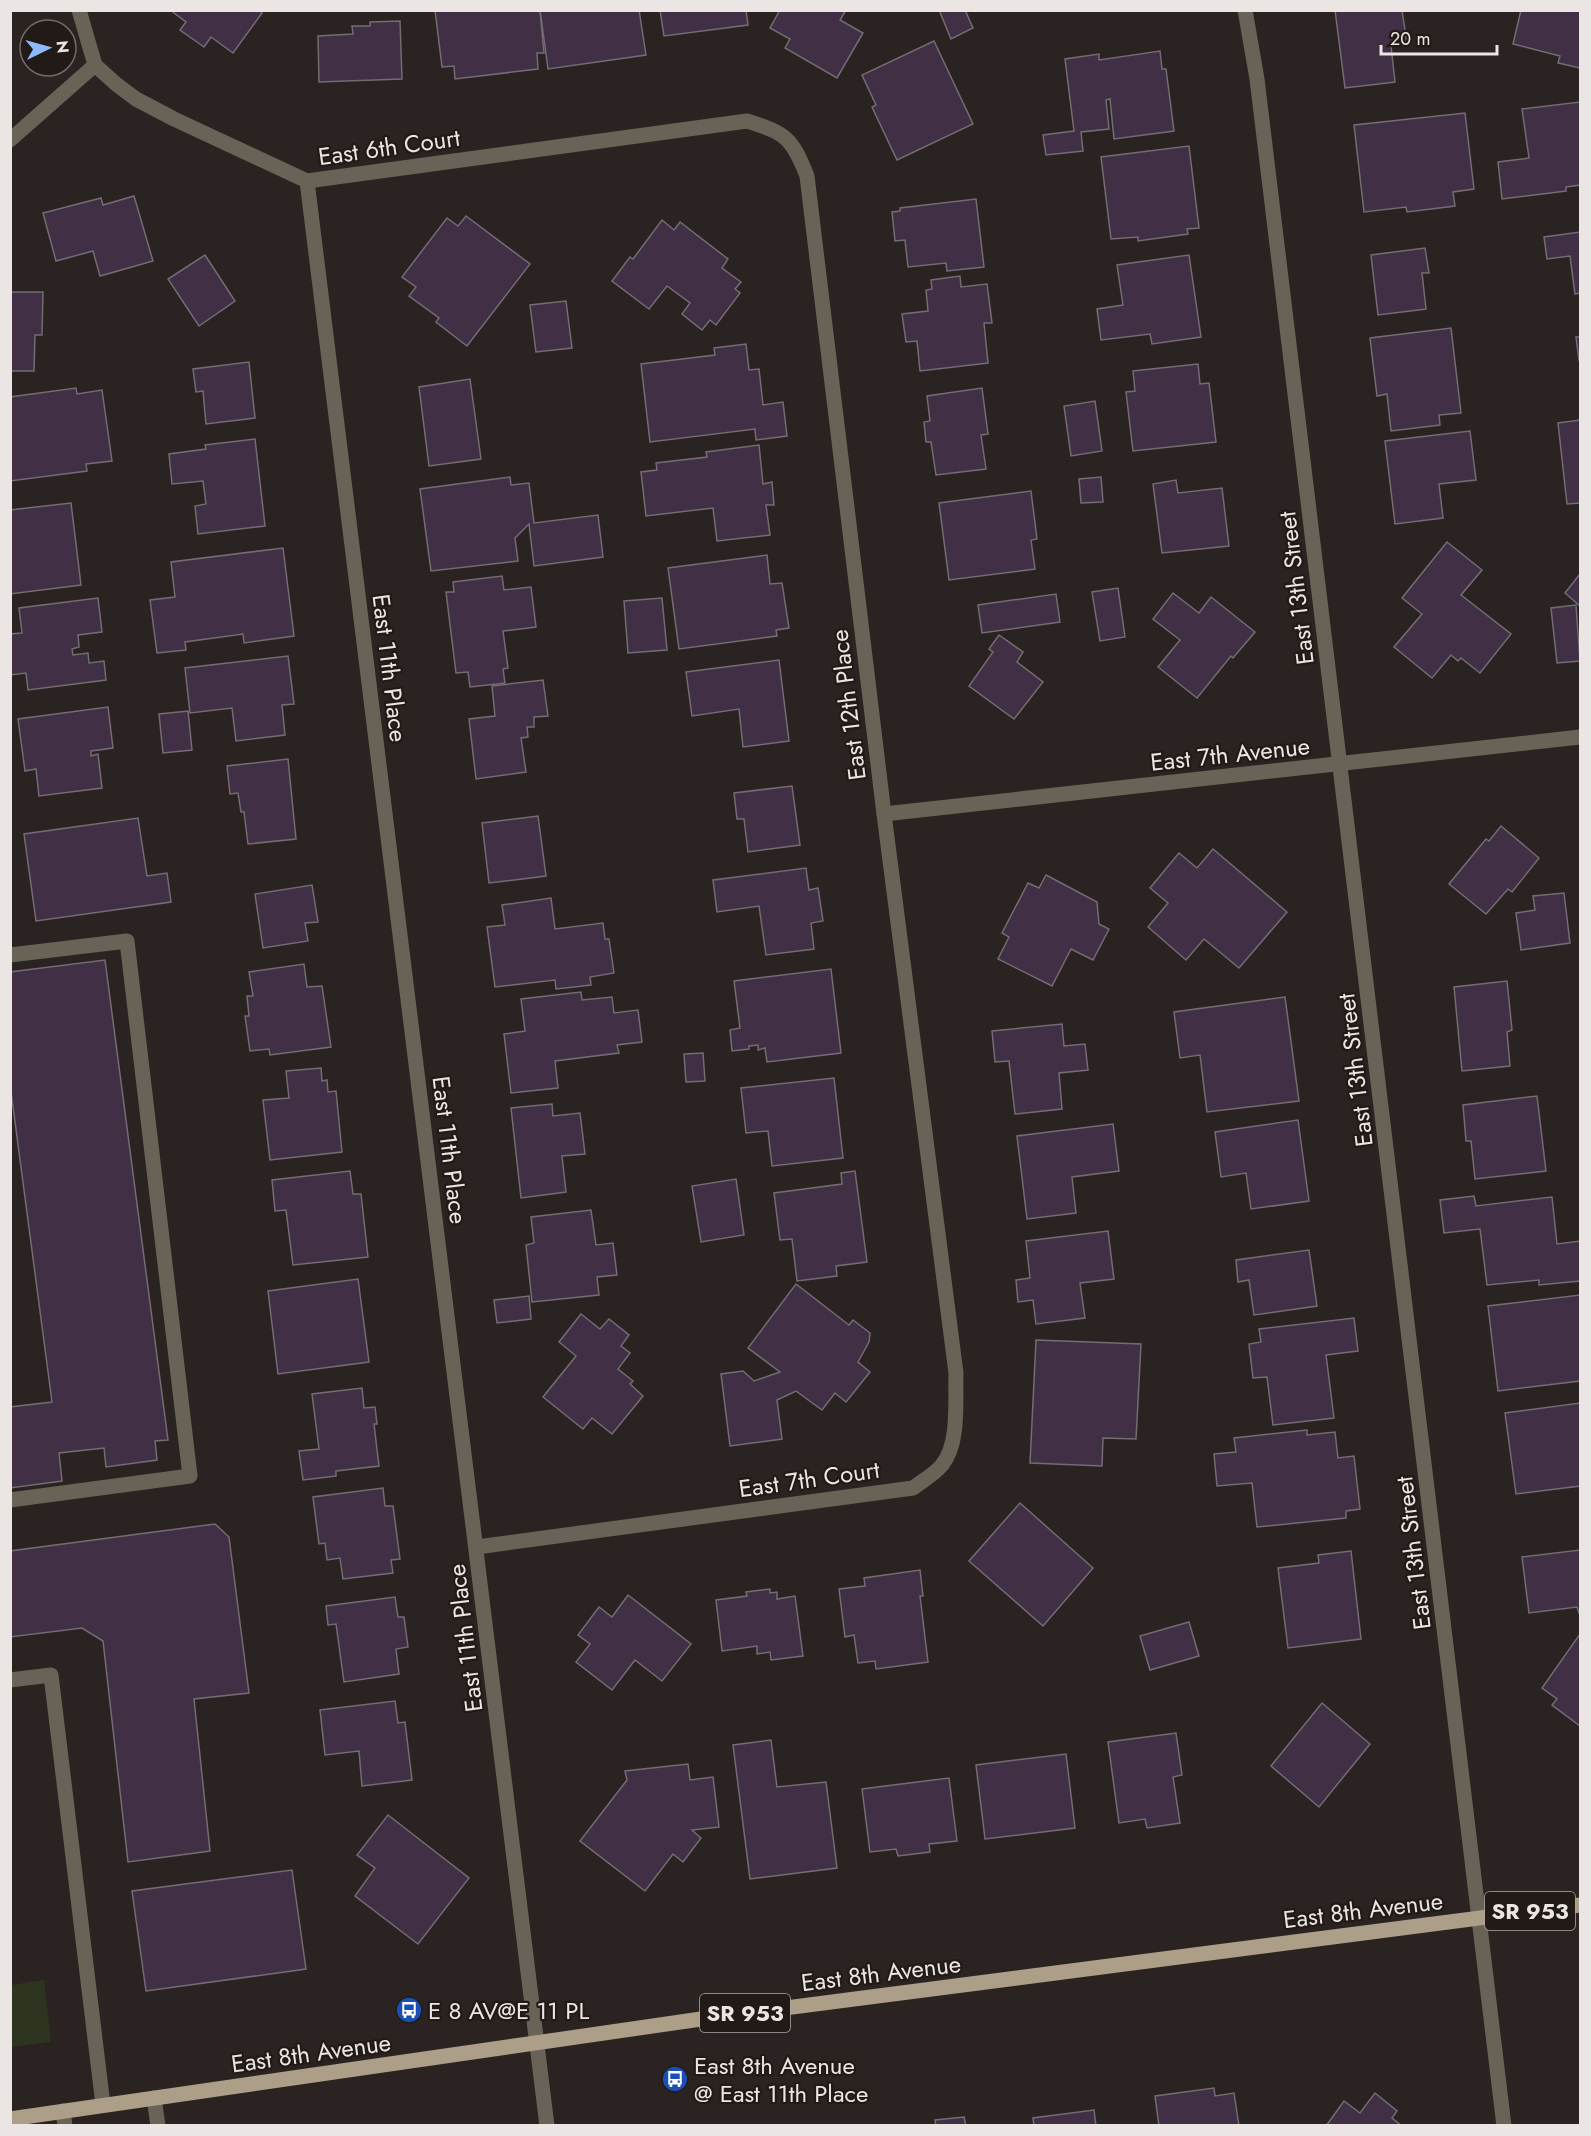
<svg xmlns="http://www.w3.org/2000/svg" width="1591" height="2136" viewBox="0 0 1591 2136" font-family="Jost,sans-serif">
  <rect width="100%" height="100%" fill="#2b2321"/>
  <path fill="#2d341f" d="M44,1980L51,2042L11,2047V1985Z"/>
  <g fill="#413045" stroke="#726c73" stroke-width="1.5">
    <path d="M170,10H259L262,13L233,53L211,37L204,47L180,30L186,22Z"/>
    <path d="M435,10L540,11L544,53H537L538,69L455,79L454,66L442,67Z"/>
    <path d="M540,10H639L646,55L548,69Z"/>
    <path d="M660,10H746L748,25L664,36Z"/>
    <path d="M780,10H846L840,20L863,33L837,78L785,48L790,39L770,28Z"/>
    <path d="M939,10H965L973,28L951,39Z"/>
    <path d="M1335,10H1402L1407,44L1391,46L1395,82L1345,88Z"/>
    <path d="M1521,10H1580V68L1558,63L1560,56L1513,44Z"/>
    <path d="M400,21L402,79L319,82L318,36L353,34L352,26H370V22Z"/>
    <path d="M934,41L973,124L897,160L872,107L876,105L862,75Z"/>
    <path d="M1160,51L1162,69H1166L1174,131L1114,139L1110,99L1106,100L1109,129L1081,132L1083,151L1046,155L1043,135L1074,131L1065,59L1099,54V60Z"/>
    <path d="M1580,102V185L1566,187V191L1502,199L1498,162L1529,158L1522,109Z"/>
    <path d="M1465,113L1474,189L1453,192L1455,206L1407,212L1406,207L1364,212L1354,125Z"/>
    <path d="M1189,146L1199,228L1187,229L1188,234L1138,241V237L1111,239L1101,157Z"/>
    <path d="M134,196L153,261L100,276L93,251L56,261L43,213L101,198L103,205Z"/>
    <path d="M976,199L984,267L947,271L946,263L908,267L905,240L895,241L892,212L900,211V208Z"/>
    <path d="M466,216L530,264L467,346L436,322L439,318L409,296L416,287L402,277L447,218L458,226Z"/>
    <path d="M662,220L674,230L680,222L728,259L722,268L741,282L735,289L740,293L716,325L710,320L702,330L682,314L690,303L667,286L649,309L612,281L630,257L633,259Z"/>
    <path d="M1580,232V293L1575,294L1570,256L1547,259L1544,237Z"/>
    <path d="M1425,248L1429,273H1422L1426,309L1378,315L1371,255Z"/>
    <path d="M205,255L235,301L199,326L168,279Z"/>
    <path d="M1189,255L1201,337L1152,344L1150,334L1101,340L1097,309L1123,305L1117,265Z"/>
    <path d="M960,276L961,287L987,284L992,323H984L988,363L920,371L917,341L906,342L902,314L928,311L926,290L932,289L931,280Z"/>
    <path d="M10,292H43L42,335H35L34,371H10Z"/>
    <path d="M566,301L572,348L536,352L530,305Z"/>
    <path d="M1451,328L1461,413L1439,415L1440,425L1391,431L1387,394L1377,396L1370,338Z"/>
    <path d="M1576,337H1580V360H1579Z"/>
    <path d="M746,344L749,370L759,369L763,405L783,402L787,436L756,440L755,429L650,442L641,364L715,355L714,348Z"/>
    <path d="M249,362L255,418L206,424L203,391L196,392L193,369Z"/>
    <path d="M1198,364L1200,384L1209,383L1216,442L1133,451L1126,392L1135,391L1133,371Z"/>
    <path d="M470,379L481,459L429,466L419,387Z"/>
    <path d="M76,388L77,394L102,390L112,461L86,464L87,471L10,481V397Z"/>
    <path d="M982,388L988,434L981,435L986,469L936,475L931,442H926L924,422L930,421L927,396Z"/>
    <path d="M1095,401L1102,451L1071,456L1064,406Z"/>
    <path d="M1580,420V503L1567,504L1558,423Z"/>
    <path d="M1470,431L1476,480L1439,484L1443,518L1395,524L1385,441Z"/>
    <path d="M255,439L265,526L198,534L195,506L206,504L203,481L172,484L169,454L206,449L205,445Z"/>
    <path d="M759,445L763,484L772,482L774,505H766L770,535L717,541L713,508L646,516L641,472L657,470L656,463L707,457L706,452Z"/>
    <path d="M510,477L511,485L529,483L534,523L598,515L603,557L534,566L529,524L515,538L518,561L431,571L420,489Z"/>
    <path d="M1101,477L1103,502L1081,503L1079,479Z"/>
    <path d="M1176,480L1178,493L1222,488L1229,546L1162,553L1153,484Z"/>
    <path d="M1031,491L1037,539L1031,540L1035,569L949,580L939,503Z"/>
    <path d="M71,503L81,585L10,594V510Z"/>
    <path d="M1447,542L1482,570L1461,595L1511,634L1480,673L1461,658L1458,661L1451,655L1432,678L1394,647L1422,614L1402,598Z"/>
    <path d="M283,548L294,636L244,643L243,634L185,642L186,650L157,653L150,600L175,597L171,562Z"/>
    <path d="M767,555L770,584L782,583L789,628L776,630L777,636L679,649L668,568Z"/>
    <path d="M1580,574V606L1565,593Z"/>
    <path d="M502,576L504,590L531,587L536,627L503,631L508,668L503,669L505,683L470,687L468,672L456,673L446,592H454L453,582Z"/>
    <path d="M1118,588L1125,637L1100,641L1092,592Z"/>
    <path d="M1173,593L1199,613L1211,597L1255,632L1233,658L1231,656L1197,698L1158,667L1180,640L1153,619Z"/>
    <path d="M1056,594L1060,622L982,633L978,605Z"/>
    <path d="M98,598L102,632L78,635L79,647L72,649L73,655L88,653L89,663L104,661L106,680L28,690L26,673L10,675V634L22,633L19,608Z"/>
    <path d="M662,598L667,650L628,653L624,601Z"/>
    <path d="M1576,605L1580,661L1557,663L1551,608Z"/>
    <path d="M999,635L1023,652L1017,662L1043,682L1014,719L969,686L993,652L989,649Z"/>
    <path d="M288,656L294,704L282,705L285,735L236,741L232,708L190,713L185,668Z"/>
    <path d="M779,660L789,741L743,747L739,709L692,716L686,672Z"/>
    <path d="M543,680L548,716L534,717V727H527L528,737L521,738L526,772L476,779L469,719L495,716L492,686Z"/>
    <path d="M108,707L113,748L91,751V756L98,754L102,788L39,796L36,769L25,771L18,719Z"/>
    <path d="M188,711L192,750L163,753L159,714Z"/>
    <path d="M288,759L296,839L248,844L244,812H241L238,793L230,794L227,766Z"/>
    <path d="M792,786L800,845L748,852L744,819H737L734,793Z"/>
    <path d="M538,816L546,876L489,883L482,823Z"/>
    <path d="M138,818L147,876L167,873L171,902L36,921L24,834Z"/>
    <path d="M1501,826L1539,858L1512,892L1508,889L1486,914L1449,884L1486,839L1489,841Z"/>
    <path d="M1213,849L1287,912L1239,968L1204,939L1186,960L1148,927L1168,903L1150,888L1179,853L1197,868Z"/>
    <path d="M806,868L809,890L818,888L823,921L811,923L814,949L766,955L759,906L717,912L713,880Z"/>
    <path d="M1046,875L1097,902L1099,924L1109,929L1093,960L1071,949L1052,986L998,959L1009,937L1002,933L1028,883L1039,888Z"/>
    <path d="M312,885L318,922L305,923L308,941L263,948L255,894Z"/>
    <path d="M1564,893L1570,943L1521,950L1516,913L1535,910L1533,896Z"/>
    <path d="M551,898L555,929L603,923L605,939H609L614,973L590,977L591,985L574,987L556,989L555,980L495,987L487,927L505,925L502,905Z"/>
    <path d="M105,960L168,1440L155,1441L157,1460L106,1467L104,1448L59,1453L62,1481L10,1488V1407L52,1402L10,1084V972Z"/>
    <path d="M304,964L307,987L322,986L331,1047L270,1055L269,1049L250,1051L245,1016H249L247,996H253L249,972Z"/>
    <path d="M831,969L841,1053L767,1062L765,1048L758,1050V1045L749,1046V1049L732,1051L730,1030L740,1028L734,981Z"/>
    <path d="M1507,981L1512,1030L1507,1032L1510,1066L1462,1071L1454,987Z"/>
    <path d="M581,992L582,1000L612,997L614,1013L638,1010L642,1042L617,1045L619,1053L555,1061L558,1088L511,1093L504,1034L525,1031L521,999Z"/>
    <path d="M1285,997L1299,1101L1207,1112L1200,1055L1180,1058L1174,1012Z"/>
    <path d="M1062,1024L1064,1046L1085,1044L1088,1070L1059,1073L1062,1109L1015,1114L1009,1061L995,1062L992,1031Z"/>
    <path d="M703,1053L705,1081L686,1082L684,1054Z"/>
    <path d="M321,1068L322,1081L327,1080L328,1092L336,1091L342,1152L270,1160L263,1100L289,1098L286,1071Z"/>
    <path d="M834,1078L843,1158L772,1166L768,1131L746,1133L741,1088Z"/>
    <path d="M1537,1096L1546,1171L1475,1179L1471,1141H1466L1463,1105Z"/>
    <path d="M552,1104L553,1116L580,1113L585,1154L562,1156L566,1192L521,1198L511,1108Z"/>
    <path d="M1298,1120L1309,1201L1251,1209L1246,1173L1221,1177L1215,1132Z"/>
    <path d="M1113,1124L1119,1171L1072,1177L1076,1213L1027,1219L1017,1136Z"/>
    <path d="M350,1171L353,1194H361L368,1257L293,1265L286,1210L275,1211L272,1180Z"/>
    <path d="M855,1171L867,1262L836,1266L837,1276L797,1281L792,1239L780,1240L774,1193L842,1184L841,1173Z"/>
    <path d="M736,1179L744,1235L701,1242L692,1186Z"/>
    <path d="M1474,1196L1476,1206L1552,1197L1557,1244L1580,1241V1281L1539,1285V1280L1487,1285L1480,1229L1444,1233L1440,1200Z"/>
    <path d="M591,1210L596,1245L613,1243L617,1275L597,1277L599,1295L532,1302L526,1245L534,1243L531,1217Z"/>
    <path d="M1108,1231L1114,1279L1080,1283L1085,1318L1036,1324L1033,1300L1018,1302L1016,1280L1030,1278L1026,1241Z"/>
    <path d="M1309,1250L1317,1306L1254,1315L1249,1280L1238,1282L1236,1260Z"/>
    <path d="M358,1279L369,1362L278,1374L268,1291Z"/>
    <path d="M796,1284L849,1325L853,1320L870,1333L869,1342L858,1362L870,1372L846,1402L835,1393L822,1410L796,1391L777,1400L782,1439L730,1446L721,1374L743,1371L754,1381L780,1372L748,1348Z"/>
    <path d="M1580,1295V1381L1498,1391L1488,1306Z"/>
    <path d="M529,1296L531,1319L497,1323L494,1300Z"/>
    <path d="M581,1314L600,1329L609,1319L629,1335L621,1346L630,1353L618,1369L633,1381L630,1384L643,1396L612,1434L592,1418L583,1429L543,1397L576,1356L559,1342Z"/>
    <path d="M1354,1318L1358,1351L1326,1355L1334,1418L1273,1425L1267,1377L1253,1378L1249,1344L1261,1342L1259,1329Z"/>
    <path d="M1036,1340L1141,1344L1136,1439L1103,1438L1102,1466L1030,1463Z"/>
    <path d="M362,1388L364,1408L375,1407L377,1424H374L379,1466L336,1471V1476L303,1480L299,1451L319,1449L312,1394Z"/>
    <path d="M1580,1403V1486L1516,1494L1505,1413Z"/>
    <path d="M1307,1430V1435L1335,1432L1338,1458L1354,1456L1360,1509L1346,1511V1518L1257,1527L1252,1483L1217,1486L1214,1454L1236,1452L1234,1438Z"/>
    <path d="M383,1488L385,1506H393L400,1559L391,1560L393,1573L343,1579L340,1558L327,1560L325,1543L319,1544L313,1497Z"/>
    <path d="M1020,1503L1093,1568L1043,1626L969,1561Z"/>
    <path d="M215,1524L229,1537L249,1693L194,1699L210,1851L128,1862L103,1641L82,1628L10,1637V1551Z"/>
    <path d="M1580,1550V1613H1579L1577,1607L1529,1613L1522,1557Z"/>
    <path d="M1351,1551L1361,1639L1288,1648L1278,1568L1319,1563L1318,1555Z"/>
    <path d="M920,1570L923,1596H920L928,1662L876,1669L875,1661L858,1663L854,1635L845,1637L839,1589L865,1586L864,1578Z"/>
    <path d="M770,1589V1593L777,1592V1599L795,1596L803,1656L771,1660L770,1652L757,1654V1646L722,1651L716,1600L747,1596L746,1592Z"/>
    <path d="M628,1595L691,1644L662,1681L635,1660L612,1690L576,1662L590,1644L578,1635L599,1607L612,1617Z"/>
    <path d="M395,1597L398,1617H404L408,1647L396,1649L399,1674L344,1682L336,1624L328,1625L326,1606Z"/>
    <path d="M1189,1622L1199,1656L1150,1670L1140,1636Z"/>
    <path d="M1580,1634V1726L1552,1705L1557,1699L1542,1688Z"/>
    <path d="M395,1701L398,1723L405,1722L412,1780L362,1786L359,1751L325,1755L320,1710Z"/>
    <path d="M1322,1703L1370,1744L1319,1807L1271,1766Z"/>
    <path d="M1176,1733L1182,1775L1173,1777L1180,1823L1147,1828L1145,1819L1119,1823L1108,1742Z"/>
    <path d="M771,1740L777,1787L826,1782L837,1868L750,1879L733,1745Z"/>
    <path d="M1066,1754L1075,1828L985,1839L976,1765Z"/>
    <path d="M688,1764L690,1780L713,1777L719,1827L692,1830L701,1838L683,1862L673,1854L645,1891L580,1841L627,1780L625,1771Z"/>
    <path d="M949,1778L957,1841L929,1844L930,1852L898,1856L896,1849L870,1852L862,1789Z"/>
    <path d="M388,1815L469,1878L418,1944L355,1896L375,1868L357,1855Z"/>
    <path d="M292,1870L306,1969L146,1991L132,1891Z"/>
    <path d="M1214,2088L1215,2096L1234,2093L1239,2126H1159L1155,2096Z"/>
    <path d="M1375,2093L1397,2111L1392,2118L1402,2126H1326L1344,2101L1360,2113Z"/>
    <path d="M1094,2110L1096,2126H1034L1033,2118Z"/>
    <path d="M964,2117L966,2126H936L935,2120Z"/>
  </g>
  <g fill="none" stroke-linecap="round" stroke-linejoin="round">
    <g stroke="#696257" stroke-width="15">
      <path d="M79,10L95,65L116,84L136,99L174,119L307,181L747,121C786,133 792,138 807,176L884,814L956,1373C955,1400 960,1443 942,1465C935,1474 922,1481 913,1488L477,1547"/>
      <path d="M1245,10L1257,79L1504,2126"/>
      <path d="M10,140L95,65"/>
      <path d="M307,181L547,2126"/>
      <path d="M884,814L1580,737"/>
      <path d="M10,955L127,941L190,1476L10,1500"/>
      <path d="M10,1680L51,1675L103,2105"/>
      <path d="M154,2098L158,2126"/>
      <path d="M63,2111L65,2126"/>
    </g>
    <path stroke="#ac9e87" stroke-width="15" d="M10,2119L708,2018L1580,1905"/>
  </g>
  <defs>
    <g id="bus-disc" transform="scale(1.35)"><circle r="9.5" fill="#1a4fb4" stroke="#211a17"/><path d="M-5-6H5V4H4V6H2V4H-2V6H-4V4H-5ZM-3.5-4V0h7V-4ZM-3.5 1.2v1.5H-2V1.2ZM2 1.2v1.5H3.5V1.2Z" fill="#fff"/></g>
  </defs>
  <g fill-rule="evenodd">
    <use href="#bus-disc" x="409" y="2010"/>
    <use href="#bus-disc" x="675" y="2079"/>
  </g>
  <g text-anchor="middle" dominant-baseline="central" stroke-width="4.5" stroke-linejoin="round" paint-order="stroke">
    <g fill="#211a17" stroke="#aea9a6" stroke-width="1.5">
      <rect x="1485" y="1892" width="90" height="38" rx="4.5"/>
      <rect x="700" y="1994" width="90" height="38" rx="4.5"/>
    </g>
    <g font-size="22" font-weight="bold" fill="#ebe6e4">
      <text x="1530" y="1911">SR 953</text>
      <text x="745" y="2013">SR 953</text>
    </g>
    <g font-size="24" fill="#ebe6e4" stroke="#211a17">
      <text transform="translate(389 147) rotate(-8)">East 6th Court</text>
      <text transform="translate(1296 588) rotate(-97)">East 13th Street</text>
      <text transform="translate(390 668) rotate(83)">East 11th Place</text>
      <text transform="translate(848 705) rotate(-97)">East 12th Place</text>
      <text transform="translate(1230 754) rotate(-6)">East 7th Avenue</text>
      <text transform="translate(1355 1070) rotate(-97)">East 13th Street</text>
      <text transform="translate(450 1150) rotate(83)">East 11th Place</text>
      <text transform="translate(809 1479) rotate(-8)">East 7th Court</text>
      <text transform="translate(1413 1553) rotate(-97)">East 13th Street</text>
      <text transform="translate(465 1638) rotate(-97)">East 11th Place</text>
      <text transform="translate(1363 1910) rotate(-7)">East 8th Avenue</text>
      <text transform="translate(881 1973) rotate(-7)">East 8th Avenue</text>
      <text transform="translate(311 2053) rotate(-8)">East 8th Avenue</text>
    </g>
    <g font-size="24" fill="#ebe6e4" stroke="#211a17" text-anchor="start">
      <text x="428" y="2010">E 8 AV@E 11 PL</text>
      <text x="694" y="2065">East 8th Avenue<tspan x="694" dy="28">@ East 11th Place</tspan></text>
    </g>
  </g>
  <rect width="1591" height="2136" fill="none" stroke="#ebe6e4" stroke-width="24"/>
  <g transform="translate(48 48) rotate(85)"><circle r="28" fill="#211a17" stroke="#726c69" stroke-width="1.5"/>
  <path d="M0-4.5L10 22L0 15L-10 22Z" fill="#90b8fd"/>
  <text y="-9" font-size="16" font-weight="bold" text-anchor="middle" fill="#ebe6e4">N</text>
  </g>
  <path d="M1381 45v9h116v-9" fill="none" stroke="#ebe6e4" stroke-width="3"/>
  <text x="1390" y="45" font-size="18" fill="#ebe6e4" stroke="#211a17" stroke-width="4.5" paint-order="stroke">20 m</text>
</svg>
